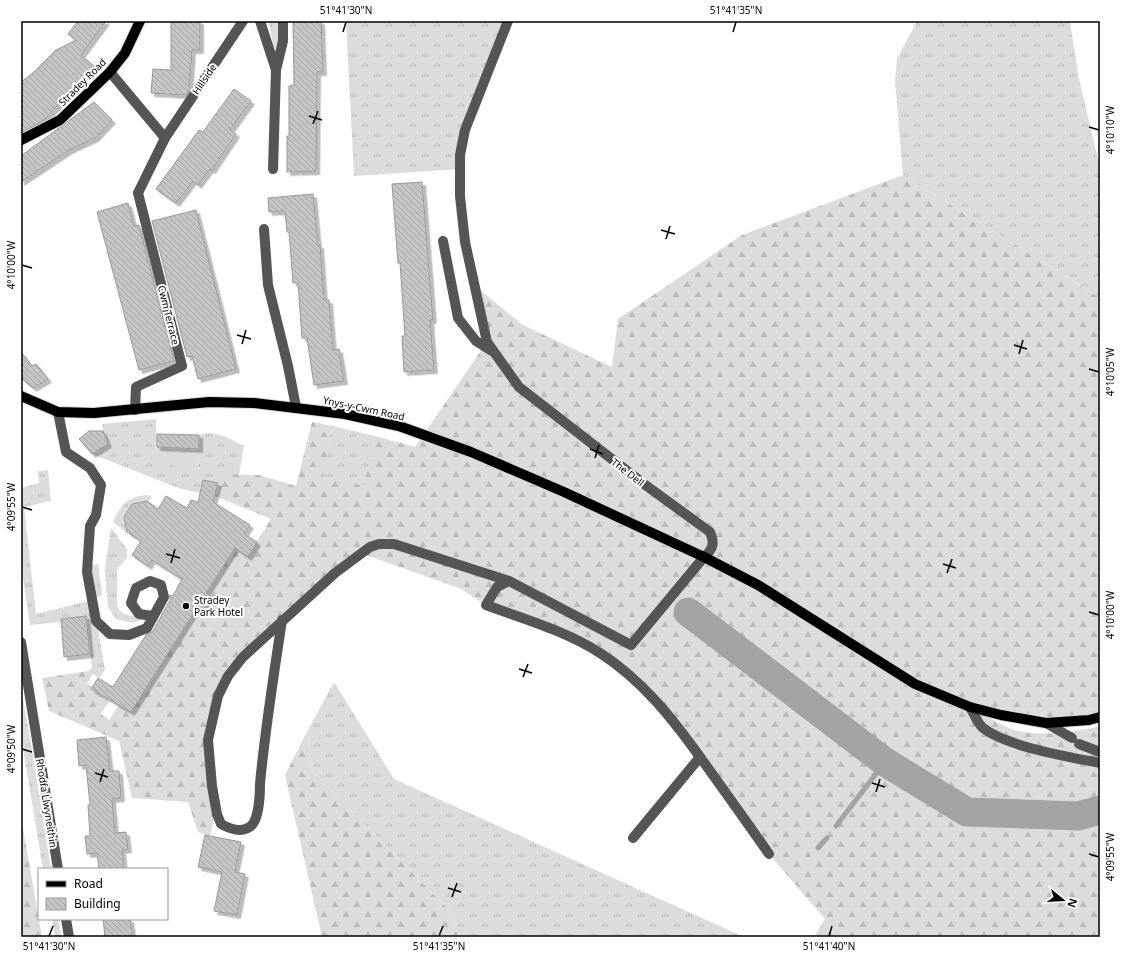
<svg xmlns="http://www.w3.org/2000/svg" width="1121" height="958" viewBox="0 0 1121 958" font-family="'Noto Sans',sans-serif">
  <defs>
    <pattern id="grass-tufts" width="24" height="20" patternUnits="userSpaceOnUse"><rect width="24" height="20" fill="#dcdcdc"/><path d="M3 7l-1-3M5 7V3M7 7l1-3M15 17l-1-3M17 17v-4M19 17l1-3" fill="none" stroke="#bbb"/></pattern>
    <pattern id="forest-firs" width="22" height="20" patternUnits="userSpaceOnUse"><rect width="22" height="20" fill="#dcdcdc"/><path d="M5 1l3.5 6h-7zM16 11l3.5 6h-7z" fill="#bbb"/></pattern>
    <pattern id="building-back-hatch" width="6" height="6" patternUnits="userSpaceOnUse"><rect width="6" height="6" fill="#c4c4c4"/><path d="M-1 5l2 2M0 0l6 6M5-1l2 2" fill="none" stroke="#a7a7a7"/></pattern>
    <filter id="shadow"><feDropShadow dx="3.5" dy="3.5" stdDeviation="0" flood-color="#0004"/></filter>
  </defs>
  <rect width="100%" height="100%" fill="#fff"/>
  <g fill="url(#grass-tufts)">
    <path d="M269,21H280L278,46L276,48L273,46Z"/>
    <path d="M346,21H508L465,130L460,169L354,176Z"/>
    <path d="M917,21H1070L1078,74L1100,168V298L903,175L895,81L897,59Z"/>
    <path d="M156,419L157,458L198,471L199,435C215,429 230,439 244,446L239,475L218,483L203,480L200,493L181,489L92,454L103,431L102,424Z"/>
    <path d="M333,426L375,436L365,486L322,477Z"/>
    <path d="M48,470L51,501L24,507L36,614L92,600L88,566L98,564L102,595L93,600L105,670L99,678L88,671L92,668L86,616L61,619V622L30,625L21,564V488L39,483L38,471Z"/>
    <path d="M148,495L152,497L148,502L132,504L124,517L127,533L113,522C120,505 129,496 148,495Z"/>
    <path d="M111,528C118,535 120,542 127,548V558L117,569V606C123,618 134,616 145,614L146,618L133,623L116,619L108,607L106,587L105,568Z"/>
    <path d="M334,682L394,779L744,937H458L452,913L310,769L308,730Z"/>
    <path d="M21,690L29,731L51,869H43L21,736Z"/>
    <path d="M52,919H59L61,937H55Z"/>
  </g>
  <g fill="url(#forest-firs)">
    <path d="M903,175L1100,298V717L1046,723L972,708C986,715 1000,725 1014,730C1036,737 1078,732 1100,726V937H814L825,919L769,854L693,747L619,666L599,652L486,605L461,589L358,552L226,676L207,741L215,814L210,836L198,832L188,802L132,798L119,741L49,711L42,678L88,671L93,674L87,683L92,687L91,689L109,701L101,714L109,720L119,705L131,712L196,609L203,613L206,593L235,548L248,556L271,519L215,496L218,474L259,475L296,486L312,422L333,426L323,476L364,486L375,436L415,447L487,342L474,285L523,325L612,367L618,319L742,235Z"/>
    <path d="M308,730L310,769L452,913L458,937H322L285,775Z"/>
    <path d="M21,817L42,937H21Z"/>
  </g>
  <path fill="#dcdcdc" d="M157,447L199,449L198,471L183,470L157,458Z"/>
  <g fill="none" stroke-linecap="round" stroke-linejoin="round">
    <g stroke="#a3a3a3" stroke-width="5">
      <path d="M836,826L885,762"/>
      <path d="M818,848L827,838"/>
    </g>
    <path stroke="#a3a3a3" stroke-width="29" d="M688,612L885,762L967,812L1078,816L1100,810"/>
  </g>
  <g fill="url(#building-back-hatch)" stroke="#999" filter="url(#shadow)">
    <path d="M78,21H106L81,55L94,66L43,121L21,133V82L33,73L56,50L76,40L68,34Z"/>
    <path d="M171,21H200V50H192L189,90L186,95L151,93L153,69L171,70Z"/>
    <path d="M293,21H321L323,72H317L316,171L287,172V136H289V86L294,85Z"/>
    <path d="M234,89L251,101L230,130L236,134L212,170L210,169L198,185L193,181L176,203L156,189L199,130L203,132Z"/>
    <path d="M94,102L112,120L95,138L69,150L21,182V156Z"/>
    <path d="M422,182L433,320H430L434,370L404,372L402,336H405L400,263H398L392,184Z"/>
    <path d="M313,194L318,245H320L324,300H329L333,350L339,349L344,381L314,385L307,338H302L298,283H293L289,232H287L285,211L269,212L268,198Z"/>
    <path d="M128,203L134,226L139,225L174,361L139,370L97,212Z"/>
    <path d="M196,210L236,369L198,379L192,356L187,357L152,221Z"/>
    <path d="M21,352L32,366L36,364L48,379L33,388L21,378Z"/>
    <path d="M89,431H103L108,444L92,454L79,439Z"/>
    <path d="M157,434L199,435V449L157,447Z"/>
    <path d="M203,480L218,483L213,502L250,525L244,534L257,542L248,557L235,548L206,593L213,597L203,613L196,609L131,712L91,689L98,678L113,687L146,635L153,631L170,600V595L173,596L182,579L152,560L148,566L132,555L141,541L127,532L124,517L132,504L147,501L158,509L166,496L187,508L191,500L198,502Z"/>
    <path d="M86,616L90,654L64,657L61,619Z"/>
    <path d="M106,737L110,771H119L121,798L112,799L115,833L126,832L128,849L122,850L124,869H99L97,853L87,854L85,836H90L88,805H90L86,765L79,766L77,740Z"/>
    <path d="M205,835L241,842L235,872L245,874L237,915L214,911L222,872L198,867Z"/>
    <path d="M103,919H130L133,937H105Z"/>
  </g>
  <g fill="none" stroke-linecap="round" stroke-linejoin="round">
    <g stroke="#dbdbdb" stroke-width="12">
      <g id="major">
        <path d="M21,140L60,120L110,72L125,53L140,21"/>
        <path d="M21,396L58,412L94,413L209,402L254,403L345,414L399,426L471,452L564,492L704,557L758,585L915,684L970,707L1001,715L1046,723L1089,720L1100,717"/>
      </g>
    </g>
    <g stroke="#555" stroke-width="10">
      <path d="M260,21L276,70"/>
      <path d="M508,21L465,130L460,155V196L465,242L487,342L519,387L644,484L710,532C715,544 713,549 704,557L631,645L509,581L497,587L486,605C524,619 566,631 600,653C642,680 672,718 700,757C723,789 746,821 769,854"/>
      <path d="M110,72L165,138"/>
      <path d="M273,169L276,70L283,41V21"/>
      <path d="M264,229L268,285L288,366L296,407"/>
      <path d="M443,241L458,318L476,341L492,351"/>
      <path d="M135,410L136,387L182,366L138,193L165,138L243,21"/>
      <path d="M58,412L66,452L90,468L101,485L96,515L90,526L87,572L96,621L110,634L129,635L147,628L164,597L161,585L150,581L136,588L131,603L139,614L153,616"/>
      <path d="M282,620C274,674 265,729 260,784C260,794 259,817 252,825C243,834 230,829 221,824L217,814L212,786L208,740L218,696L228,676L243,657L335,573L370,547L379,544H394L509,581"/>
      <path d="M21,642L58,869"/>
      <path d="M970,707C974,714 978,724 983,728C1008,747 1069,757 1100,763"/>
      <path d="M1046,723L1072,738"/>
      <path d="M1079,744L1100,752"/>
      <path d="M633,838L700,757"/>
      <path d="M66,919L69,937"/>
    </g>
    <use href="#major" stroke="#000" stroke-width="10"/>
  </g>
  <path fill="none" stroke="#000" stroke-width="1.5" d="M343,32L346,22M733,32L736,22M309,116L322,120M313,124L318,111M1089,127L1099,130M661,230L675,234M666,239L670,226M22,265L32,268M237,335L251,339M242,344L246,330M1014,345L1027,349M1019,354L1023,340M1089,369L1099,372M590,449L603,454M595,458L599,445M22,507L32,510M166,554L180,558M171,563L175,549M943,564L956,568M947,573L952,559M1089,612L1099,615M519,669L532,673M523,677L528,664M22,749L32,752M95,773L108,777M100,782L104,769M872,783L885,787M876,792L880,779M1089,854L1099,857M448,888L461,892M452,897L457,883M49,936L53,926M439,936L443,926M829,936L832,926"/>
  <circle fill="#000" stroke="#fff" stroke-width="1.5" cx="186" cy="606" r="4"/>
  <g text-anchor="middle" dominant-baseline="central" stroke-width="4" stroke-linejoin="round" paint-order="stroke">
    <g font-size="10" fill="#000" stroke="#fff">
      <text transform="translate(204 79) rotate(-56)">Hillside</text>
      <text transform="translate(82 82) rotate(-45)">Stradey Road</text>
      <text transform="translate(169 315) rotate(76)">Cwm Terrace</text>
      <text transform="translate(364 408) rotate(12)">Ynys-y-Cwm Road</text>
      <text transform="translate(628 472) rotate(38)">The Dell</text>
      <text transform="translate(47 803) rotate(81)">Rhodfa Llwyneithin</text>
    </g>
    <g font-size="10" fill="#000" stroke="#fff" text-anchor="start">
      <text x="194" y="600">Stradey<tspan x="194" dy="12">Park Hotel</tspan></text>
    </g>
  </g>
  <rect width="1121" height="958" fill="none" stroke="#ffffff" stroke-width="44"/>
  <rect x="38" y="868" width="130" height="52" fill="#ffffff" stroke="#999999"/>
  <rect x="46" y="881" width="20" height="6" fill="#000000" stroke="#999999"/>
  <text x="74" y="888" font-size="12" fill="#000000">Road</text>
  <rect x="46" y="898" width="20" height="12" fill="url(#building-back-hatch)" stroke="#999999"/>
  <text x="74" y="908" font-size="12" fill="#000000">Building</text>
  <g transform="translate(1063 900) rotate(108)" stroke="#ffffff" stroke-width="3" paint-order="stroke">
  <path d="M0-3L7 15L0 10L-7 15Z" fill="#000000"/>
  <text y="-6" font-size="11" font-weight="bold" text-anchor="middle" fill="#000000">N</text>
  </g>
  <rect x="22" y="22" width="1077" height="914" fill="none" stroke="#000" stroke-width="1.5"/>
  <g font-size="10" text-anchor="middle" fill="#000">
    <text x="346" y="14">51°41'30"N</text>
    <text x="736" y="14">51°41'35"N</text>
    <text transform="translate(1110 130) rotate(-90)" y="4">4°10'10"W</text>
    <text transform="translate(11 265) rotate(-90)" y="4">4°10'00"W</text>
    <text transform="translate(1110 372) rotate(-90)" y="4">4°10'05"W</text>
    <text transform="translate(11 507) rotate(-90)" y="4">4°09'55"W</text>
    <text transform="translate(1110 615) rotate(-90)" y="4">4°10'00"W</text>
    <text transform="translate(11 749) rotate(-90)" y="4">4°09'50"W</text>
    <text transform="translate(1110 857) rotate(-90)" y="4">4°09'55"W</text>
    <text x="49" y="950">51°41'30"N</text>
    <text x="439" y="950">51°41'35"N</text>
    <text x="829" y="950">51°41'40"N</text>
  </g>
</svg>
